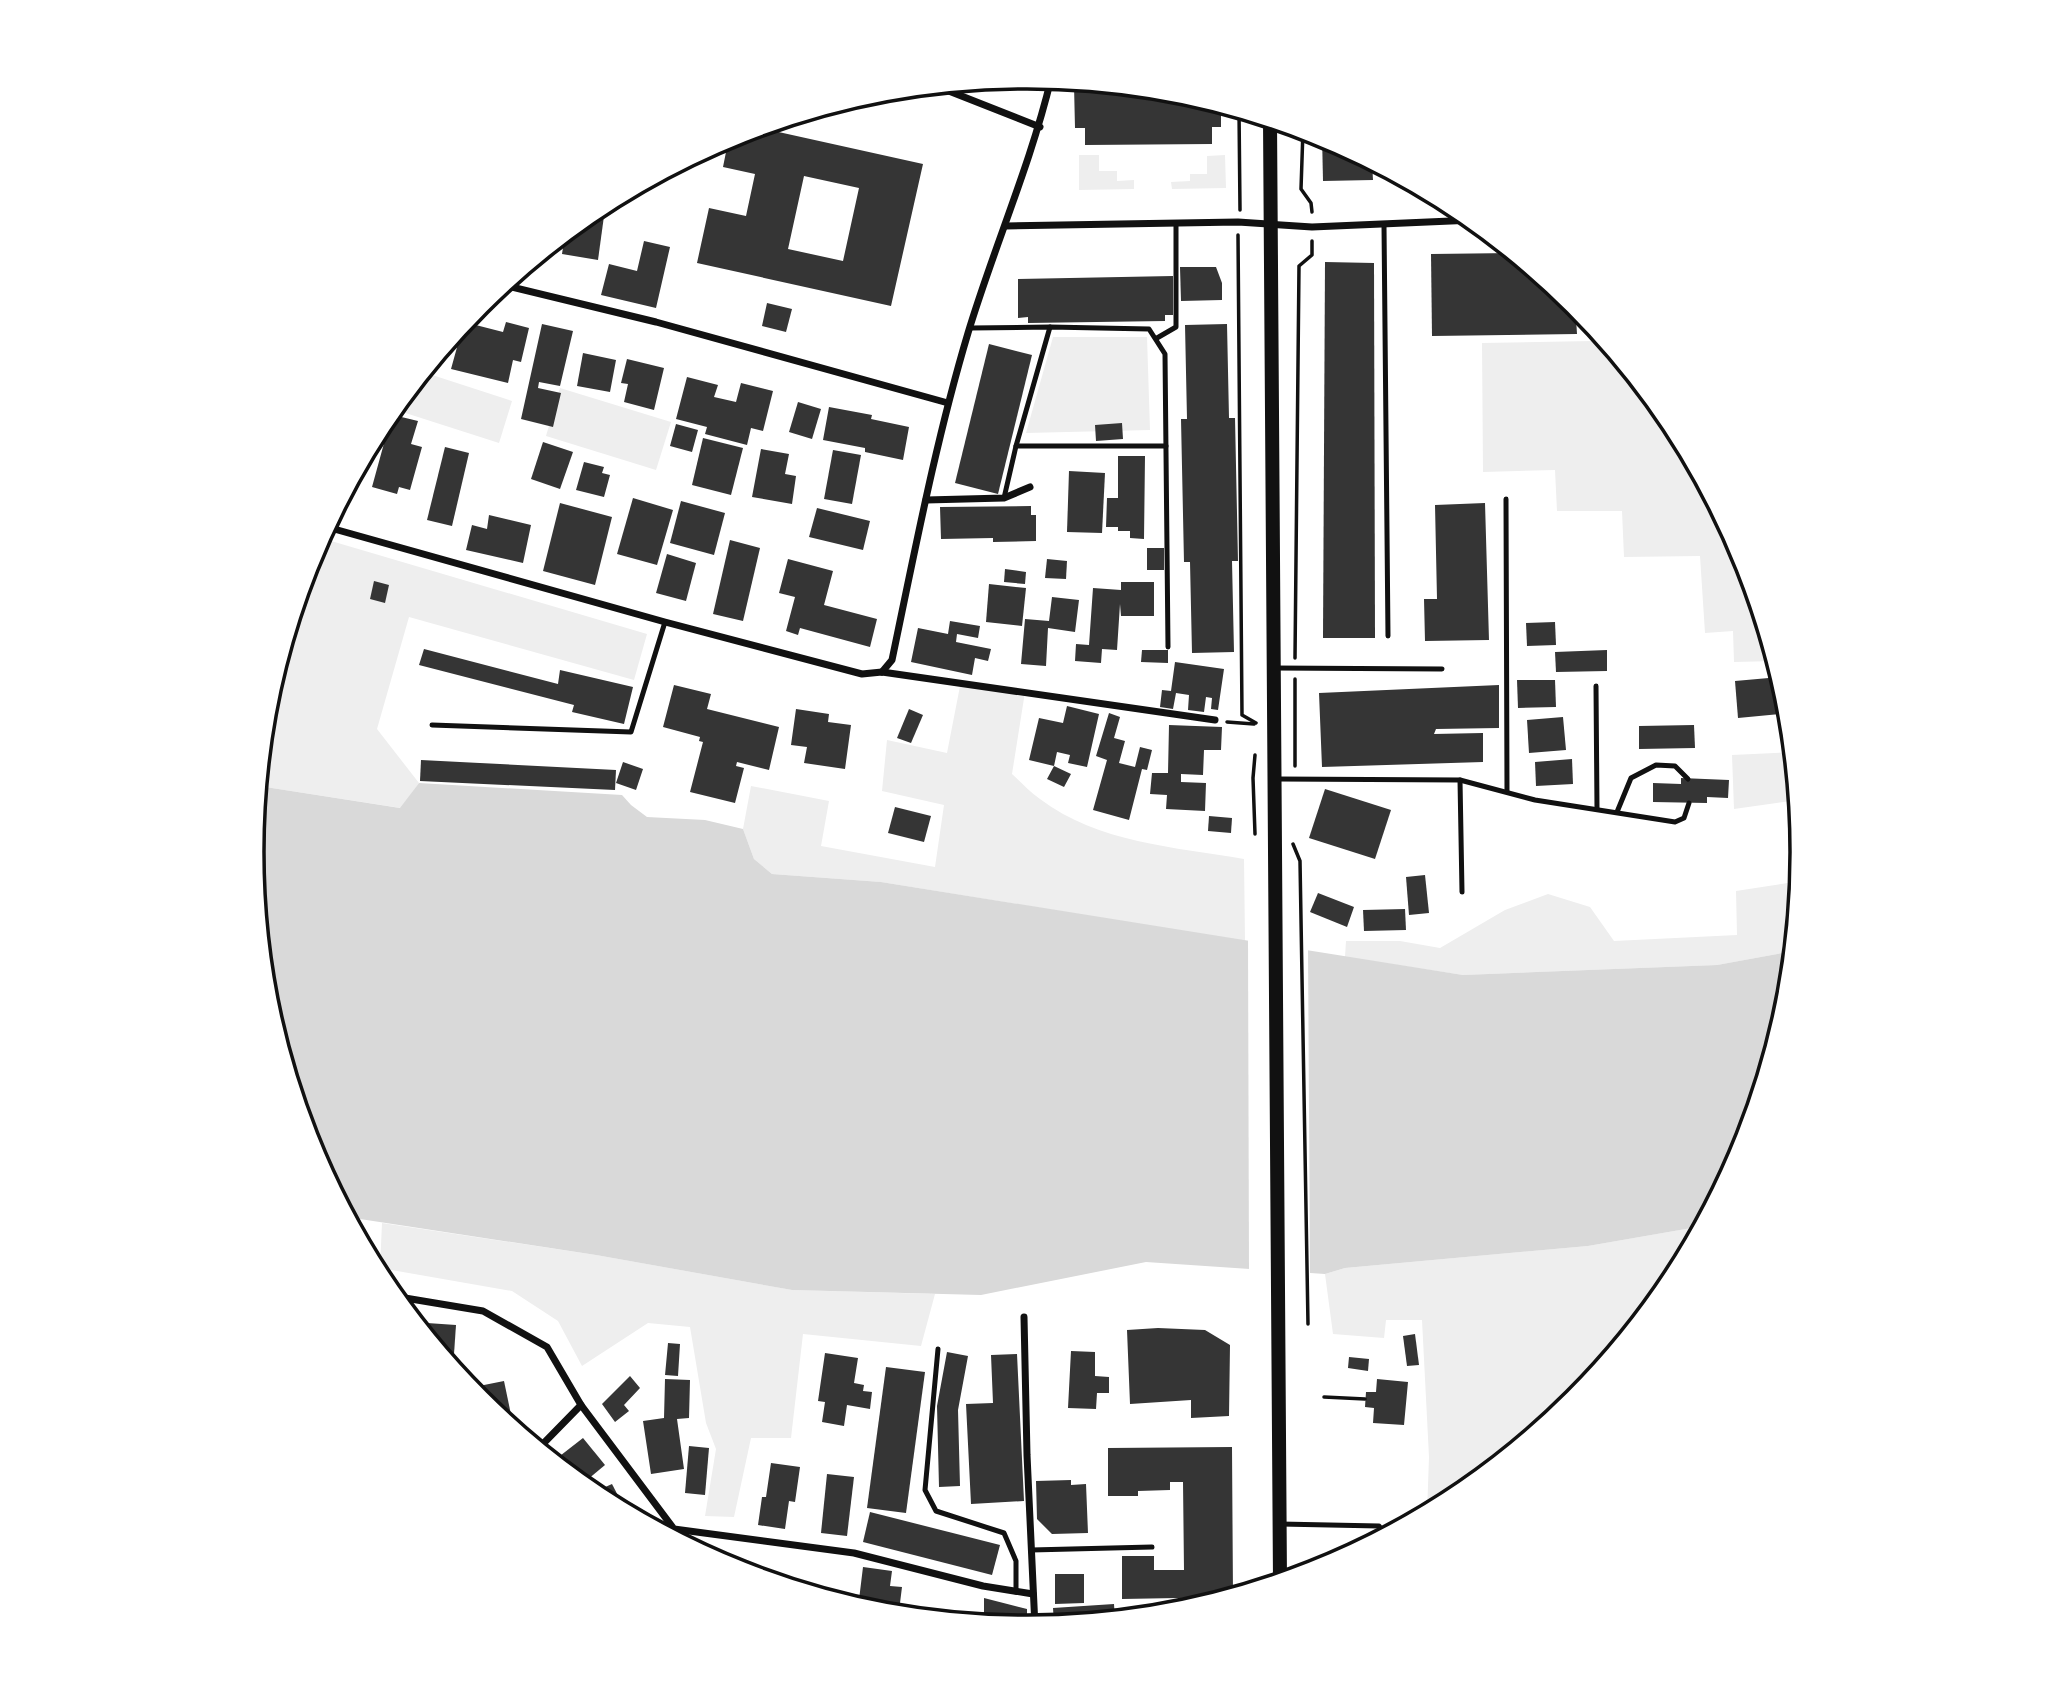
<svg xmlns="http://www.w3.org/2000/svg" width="2055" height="1705" viewBox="0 0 2055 1705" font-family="'Open Sans',sans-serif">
  <rect width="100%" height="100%" fill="#fff"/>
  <g fill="#eee">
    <path d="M1079,155H1099V171H1117V181L1134,180V189L1079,190Z"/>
    <path d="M1225,155L1226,188L1172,189L1171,182L1190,181V174H1207V156Z"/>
    <path d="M1593,325L1673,422L1744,556L1776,661L1734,662L1733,631L1705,633L1700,556L1624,557L1622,511H1557L1555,470L1483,472L1482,343L1593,341Z"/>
    <path d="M1053,337H1147L1150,430L1026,433Z"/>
    <path d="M423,372L512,401L499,443L393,409Z"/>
    <path d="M560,388L671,422L656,470L546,436Z"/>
    <path d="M321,538L647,634L634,680L409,617L377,729L419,783L401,808L259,786L267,701L311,555Z"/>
    <path d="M961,681L1025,692L1012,774C1021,782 1030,792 1040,799C1098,843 1175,847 1244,859L1245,941L881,882L772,874L754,859L743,829L751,786L829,801L821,846L935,867L944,805L882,791L887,740L947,753Z"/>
    <path d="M1793,752L1798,800L1734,809L1732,755Z"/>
    <path d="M1800,881L1793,951L1717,965L1463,975L1345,957L1346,941H1400L1440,948L1505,910L1548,894L1590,907L1614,941L1737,935L1736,891Z"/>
    <path d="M382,1223L596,1255L792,1290L935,1294L921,1346L803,1334L791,1438H751L734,1517L705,1516L716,1449L706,1423L690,1327L648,1323L582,1366L558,1321L512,1291L380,1268Z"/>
    <path d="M1703,1226L1672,1284L1576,1401L1458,1498L1427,1514L1429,1457L1422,1320H1386L1384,1338L1333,1334L1325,1274L1345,1268L1588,1246Z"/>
  </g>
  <path fill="#d9d9d9" d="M419,783L622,795L631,805L647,817L705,820L743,829L754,859L772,874L881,882L1463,975L1717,965L1793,951L1788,1004L1744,1150L1703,1226L1588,1246L1345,1268L1325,1274L1146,1262L981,1295L792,1290L596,1255L347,1217L311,1149L267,1003L252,852L259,786L400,808Z"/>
  <path fill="#fff" d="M1248,938L1308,948L1310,1276L1249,1272Z"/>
  <g fill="#353535" fill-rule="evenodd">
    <path d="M1083,82L1179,92L1221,105V127H1212V144L1085,145V128H1075L1074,85H1083Z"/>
    <path d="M766,125L765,129L923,164L891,306L697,263L709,208L746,216L755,174L723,167L729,137ZM804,176L859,188L843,261L788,249Z"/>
    <path d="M1322,135L1372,162L1373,180L1323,181Z"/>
    <path d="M1395,174L1424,190L1393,183Z"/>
    <path d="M589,214L604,216L598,260L562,254L565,234Z"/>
    <path d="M644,241L670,247L656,308L601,295L609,264L637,271Z"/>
    <path d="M1513,253L1575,304L1577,334L1432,336L1431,254Z"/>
    <path d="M1325,262L1374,263L1375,638H1323Z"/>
    <path d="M1180,267H1216L1222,283V300L1181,301Z"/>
    <path d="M1173,276V315H1165V321L1028,323V317L1018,318V279Z"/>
    <path d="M767,303L792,309L786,332L762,326Z"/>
    <path d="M464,322L503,332L506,322L529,328L521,362L513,360L508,383L451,369Z"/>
    <path d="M542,324L573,331L560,386L539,382L538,388L561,393L553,427L521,419Z"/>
    <path d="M1227,324L1229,418H1235L1238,561H1232L1234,652L1192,653L1190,562H1184L1181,419H1187L1185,325Z"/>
    <path d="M989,344L1032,355L998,494L955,483Z"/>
    <path d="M583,353L616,360L610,392L577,386Z"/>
    <path d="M627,359L664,368L654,410L624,402L628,384L621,383Z"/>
    <path d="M687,377L718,385L714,397L736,402L741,383L773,391L763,431L751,428L747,445L705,434L707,427L676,419Z"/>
    <path d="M798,402L821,409L812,439L789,432Z"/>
    <path d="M829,407L872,415L871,419L909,427L903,460L865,452V448L823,440Z"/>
    <path d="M389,414L418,421L411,444L422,447L410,490L399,487L397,494L372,487L386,436L383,435Z"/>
    <path d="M1122,423L1123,439L1096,441L1095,425Z"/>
    <path d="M676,424L698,430L692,452L670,446Z"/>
    <path d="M703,438L743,448L731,495L692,485Z"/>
    <path d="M543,442L573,452L560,489L531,479Z"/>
    <path d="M445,447L469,453L452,526L427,520Z"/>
    <path d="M761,449L789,454L785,474L796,476L792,504L752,497Z"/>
    <path d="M833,450L861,455L852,504L824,499Z"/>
    <path d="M1118,456H1145L1144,539L1130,538V531H1118V527H1106L1107,498H1118Z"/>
    <path d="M584,462L604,467L602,473L610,475L604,497L576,490Z"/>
    <path d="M1069,471L1105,473L1102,533L1067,532Z"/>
    <path d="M633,498L673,510L657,565L617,554Z"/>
    <path d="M681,501L725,513L714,555L670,543Z"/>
    <path d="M560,503L612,517L595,585L543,571Z"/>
    <path d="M1485,503L1489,640L1425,641L1424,599H1437L1435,505Z"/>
    <path d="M1031,506V515H1036V541L993,542V538L941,539L940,507Z"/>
    <path d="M817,508L870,521L863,550L809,537Z"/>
    <path d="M489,515L531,525L523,563L466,550L472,525L487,529Z"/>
    <path d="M730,540L760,548L743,621L713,614Z"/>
    <rect x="1147" y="548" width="17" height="22"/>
    <path d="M667,554L696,563L686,601L656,593Z"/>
    <path d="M788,559L833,571L824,605L877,619L870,647L800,628L798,635L786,631L795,597L779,593Z"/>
    <path d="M1047,559L1067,561L1066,579L1045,578Z"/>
    <path d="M1005,569L1026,572L1025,584L1004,582Z"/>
    <path d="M374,581L389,585L385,603L370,599Z"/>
    <path d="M1121,582H1154V616H1121L1120,604L1117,650L1102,649L1101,663L1075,661L1076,644L1089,645L1093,588L1121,590Z"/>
    <path d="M989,584L1026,588L1022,626L986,622Z"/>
    <path d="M1052,597L1079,600L1075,632L1048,628L1046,666L1021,664L1025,619L1049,621Z"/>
    <path d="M950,621L980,626L978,638L957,634L956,642L991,649L988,661L975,658L972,675L911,662L918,628L948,634Z"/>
    <path d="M1555,622L1556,645L1527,646L1526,623Z"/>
    <path d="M424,649L558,684L560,670L633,687L624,724L572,712L574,705L419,665Z"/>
    <path d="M1142,650H1168V663L1141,662Z"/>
    <path d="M1607,650V671L1556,672L1555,652Z"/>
    <path d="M1175,662L1224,669L1218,710L1211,709L1212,698L1206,697L1204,712L1188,710L1189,695L1176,693L1173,709L1160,707L1162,690L1171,691Z"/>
    <path d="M1781,677L1789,713L1738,718L1735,681Z"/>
    <path d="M1517,680H1555L1556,707L1518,708Z"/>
    <path d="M674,685L711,694L707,709L779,727L769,770L737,762L736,766L744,768L735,803L690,792L703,742L699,741L700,737L663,727Z"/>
    <path d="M1499,685V728L1436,729L1434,734L1483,733V762L1322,767L1319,693Z"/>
    <path d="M1067,706L1099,714L1087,767L1068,763L1070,755L1057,752L1054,766L1071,774L1064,787L1047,779L1054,766L1029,760L1039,718L1063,723Z"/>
    <path d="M796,709L829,714L828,722L851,725L845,769L804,763L807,747L791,745Z"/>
    <path d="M909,709L923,715L911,743L897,738Z"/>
    <path d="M1109,713L1120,717L1114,738L1125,741L1119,763L1135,767L1140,747L1152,750L1147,770L1142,769L1129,820L1093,810L1107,760L1096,756Z"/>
    <path d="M1563,717L1566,750L1529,753L1527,720Z"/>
    <path d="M1169,725L1222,727L1221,750H1204L1203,775L1181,774V782L1206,783L1205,811L1166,809L1167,795L1150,794L1152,773H1168Z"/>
    <path d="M1694,725L1695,748L1639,749V726Z"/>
    <path d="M1572,759L1573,784L1536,786L1535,762Z"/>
    <path d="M421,760L616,770L615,790L420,781Z"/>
    <path d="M623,762L643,769L636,790L616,783Z"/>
    <path d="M1681,778L1729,780L1728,798L1707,797V803L1653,802V783L1681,784Z"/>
    <path d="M1325,789L1391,810L1375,859L1309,838Z"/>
    <path d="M895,807L931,816L924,842L888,833Z"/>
    <path d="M1209,816L1232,818L1231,833L1208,831Z"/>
    <path d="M1425,875L1429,913L1409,915L1406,877Z"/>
    <path d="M1318,893L1354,907L1347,927L1310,912Z"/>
    <path d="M1405,909L1406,930L1364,931L1363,910Z"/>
    <path d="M427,1323L456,1325L454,1354L440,1353L426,1336Z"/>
    <path d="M1158,1328L1205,1330L1230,1345L1229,1416L1191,1418V1400L1130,1404L1127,1330Z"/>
    <path d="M1415,1334L1419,1365L1407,1366L1403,1336Z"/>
    <path d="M668,1343L680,1344L678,1376L665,1375Z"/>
    <path d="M1071,1351L1095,1352V1376L1109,1377V1393H1097L1096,1409L1068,1408Z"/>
    <path d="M947,1352L968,1356L958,1410L960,1486L939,1487L937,1406Z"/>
    <path d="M825,1353L858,1358L854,1383L864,1385L863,1391L872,1392L870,1409L847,1405L844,1426L822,1422L825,1402L818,1401Z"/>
    <path d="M1017,1354L1024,1501L971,1504L966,1404L993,1403L991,1355Z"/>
    <path d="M1349,1357L1369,1359L1368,1371L1348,1368Z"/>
    <path d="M886,1367L925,1372L906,1513L867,1508Z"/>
    <path d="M630,1376L640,1388L624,1405L629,1411L615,1422L602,1404Z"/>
    <path d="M665,1379L690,1380L689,1418L677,1419L684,1469L651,1474L643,1421L664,1418Z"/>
    <path d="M1377,1379L1408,1382L1404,1425L1373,1423L1374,1408L1365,1407L1366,1392H1376Z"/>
    <path d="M504,1381L514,1429L479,1401L469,1388Z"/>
    <path d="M583,1438L605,1465L581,1485L569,1475L556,1459Z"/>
    <path d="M689,1446L709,1448L705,1495L685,1493Z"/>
    <path d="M1232,1447L1233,1597L1122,1599V1556H1154V1570H1184L1183,1482H1170V1490L1138,1491V1496H1108V1448Z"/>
    <path d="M771,1463L800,1467L795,1502L789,1501L785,1529L758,1525L762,1497H766Z"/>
    <path d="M827,1474L854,1477L847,1536L821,1533Z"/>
    <path d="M1071,1480V1485L1086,1484L1088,1533L1052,1534L1037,1519L1036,1481Z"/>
    <path d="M612,1484L627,1513L592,1493Z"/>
    <path d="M870,1512L1000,1545L992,1575L863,1542Z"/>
    <path d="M863,1567L892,1571L890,1586L902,1587L899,1611L890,1610L889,1614L858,1608Z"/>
    <path d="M1055,1574H1084V1603L1055,1604Z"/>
    <path d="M812,1591L854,1596L853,1606L812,1594Z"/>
    <path d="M984,1598L1027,1609V1628L984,1624Z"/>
    <path d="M1114,1604L1115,1619L1054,1625L1053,1608Z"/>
  </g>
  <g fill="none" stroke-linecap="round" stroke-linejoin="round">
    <g stroke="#111" stroke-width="3.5">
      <path d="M1239,110L1240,210"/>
      <path d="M1303,130L1301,189L1311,203L1312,212"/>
      <path d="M1238,235L1242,715L1256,723"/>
      <path d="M1295,658L1299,266L1312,255V241"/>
      <path d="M1295,679V766"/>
      <path d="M1227,722L1254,724"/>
      <path d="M1255,755L1253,778L1255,834"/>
      <path d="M1293,844L1300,861L1308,1324"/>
      <path d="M1324,1397L1365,1399"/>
    </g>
    <g stroke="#111" stroke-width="5">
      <path d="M1384,225L1388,636"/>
      <path d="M970,328L1050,327L1149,329L1165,354L1168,647"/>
      <path d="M1157,338L1176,327V224"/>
      <path d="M1016,446L1050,327"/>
      <path d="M1004,498L1016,446H1166"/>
      <path d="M1506,499L1507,792"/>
      <path d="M1274,668L1442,669"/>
      <path d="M1596,686L1597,809"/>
      <path d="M432,725L631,732L665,622"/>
      <path d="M1278,779L1460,780L1535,800L1675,822L1684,818L1689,803"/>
      <path d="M1460,780L1462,892"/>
      <path d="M1617,812L1631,778L1656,765L1675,766L1688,779"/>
      <path d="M938,1349L925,1490L936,1511L1004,1533L1016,1561V1592"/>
      <path d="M1280,1524L1379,1526L1386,1536"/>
      <path d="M1031,1550L1152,1547"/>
    </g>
    <g stroke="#111" stroke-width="7">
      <path d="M936,86L1040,127"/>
      <path d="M1006,226L1238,222L1312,227L1474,220"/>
      <path d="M503,285L656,322L948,403"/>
      <path d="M926,500L1004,498L1030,487"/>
      <path d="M327,527L665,622L862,674L882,672L1215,720"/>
      <path d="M882,672L892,660C915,550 936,440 968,333C994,247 1030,166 1051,79"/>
      <path d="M393,1296L483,1311L547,1347L581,1405L674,1529L854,1553L983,1586L1033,1594"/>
      <path d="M1024,1317L1027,1455L1035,1627"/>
      <path d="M538,1449L581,1405"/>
    </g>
    <path stroke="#111" stroke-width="14" d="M1270,120L1280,1582"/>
  </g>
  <path d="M0 0H2055V1705H0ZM264 852a763 763 0 1 1 1526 0a763 763 0 1 1-1526 0Z" fill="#fff" fill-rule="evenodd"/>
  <path fill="none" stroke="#111" stroke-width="3.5" d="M264 852a763 763 0 1 1 1526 0a763 763 0 1 1-1526 0Z"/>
</svg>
